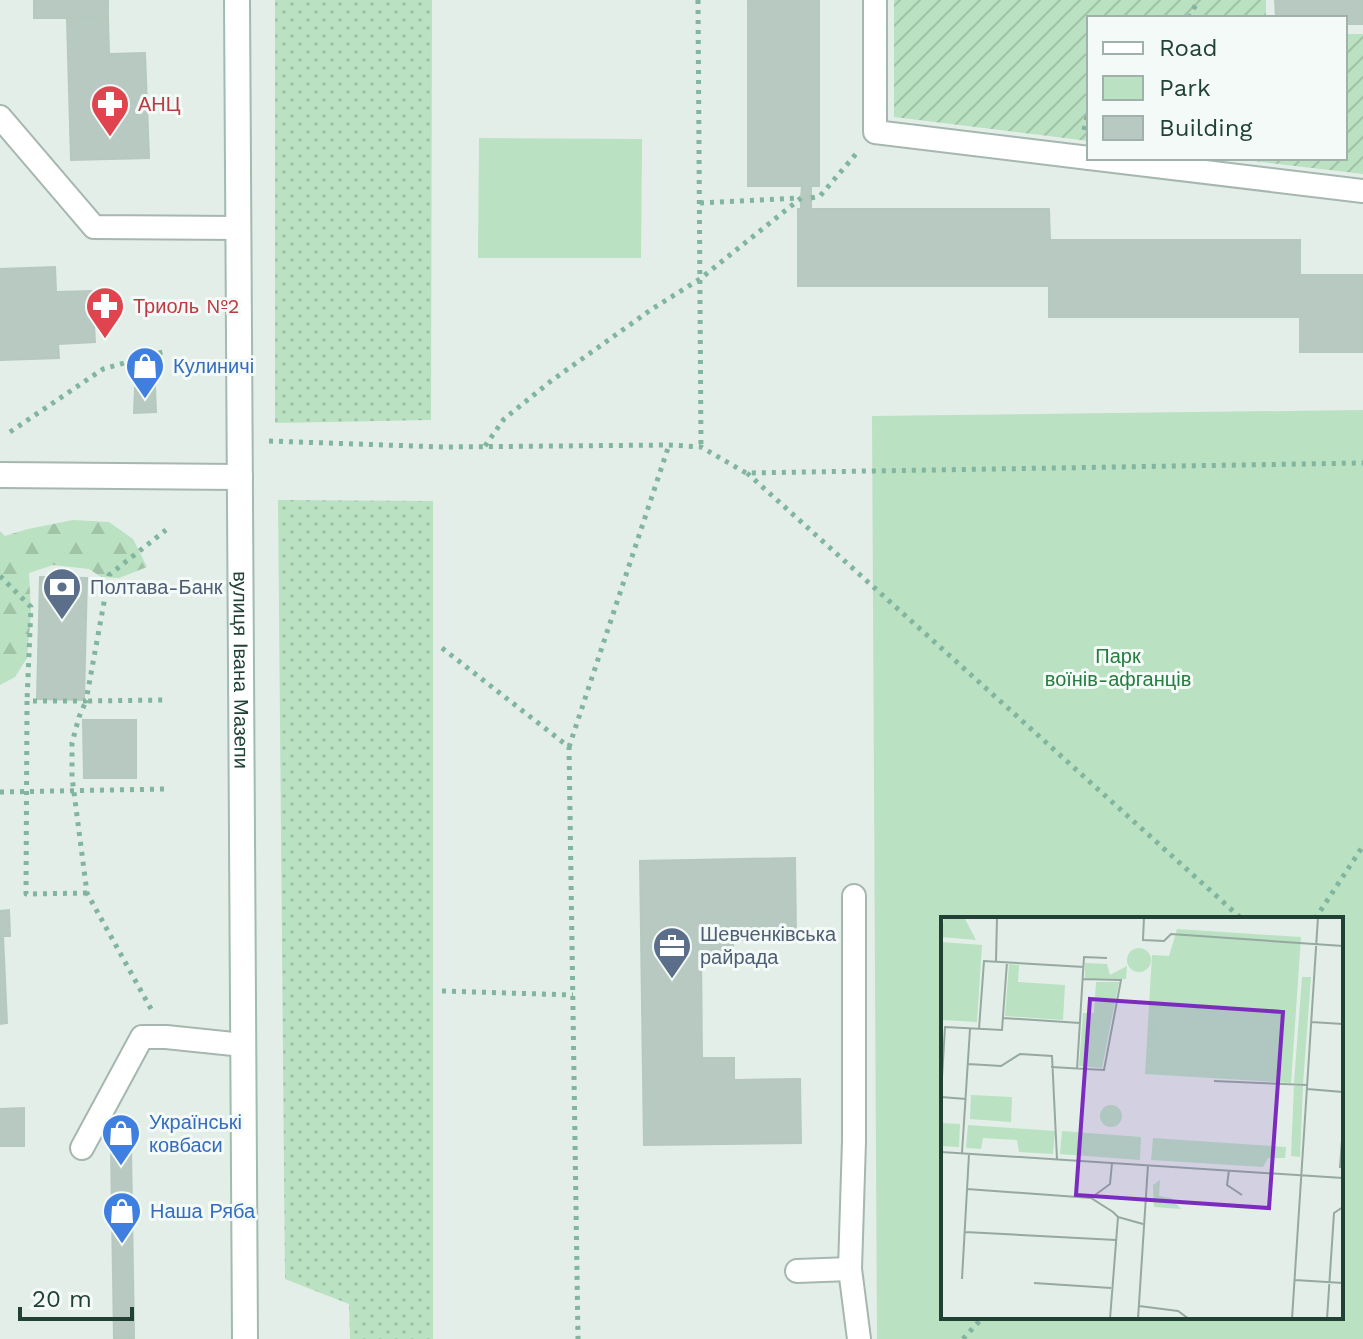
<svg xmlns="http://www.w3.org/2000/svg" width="1363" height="1339" viewBox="0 0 1363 1339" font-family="'Work Sans',sans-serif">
  <defs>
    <pattern id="grass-dots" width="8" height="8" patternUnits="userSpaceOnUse" patternTransform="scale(2)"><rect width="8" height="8" fill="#bae1c1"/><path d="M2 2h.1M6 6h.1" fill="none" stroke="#a0c2a6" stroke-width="1.8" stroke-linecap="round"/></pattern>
    <pattern id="forest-firs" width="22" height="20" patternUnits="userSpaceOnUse" patternTransform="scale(2)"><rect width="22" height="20" fill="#bae1c1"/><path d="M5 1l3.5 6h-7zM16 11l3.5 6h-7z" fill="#a0c2a6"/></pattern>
    <pattern id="garden-furrows" width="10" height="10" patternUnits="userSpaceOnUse" patternTransform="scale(2)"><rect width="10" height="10" fill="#bae1c1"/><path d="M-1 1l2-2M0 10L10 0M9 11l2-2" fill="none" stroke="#a0c2a6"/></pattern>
  </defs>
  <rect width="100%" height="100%" fill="#e3eee8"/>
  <g fill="url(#grass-dots)">
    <path d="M275,0H432L431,420L275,423Z"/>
    <path d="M278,500L433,501V1339H350L349,1304L285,1279Z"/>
  </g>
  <path fill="url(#forest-firs)" d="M73,520L109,522L133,539L147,567L119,578L101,577L89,569L53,565L29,573L31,614L27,658L15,677L0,685V531L5,536L28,529Z"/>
  <g fill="#bae1c1" fill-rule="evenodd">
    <path d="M479,138L642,139L641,258H478Z"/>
    <path d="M1363,410V1339H877L872,416ZM943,919H1341V1317H943Z"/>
  </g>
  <g fill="url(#garden-furrows)">
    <path d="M894,0H1266V18H1089V141L894,117Z"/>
    <path d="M1345,34H1363V174L1229,158H1345Z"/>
  </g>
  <g fill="#b8c9c1" stroke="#b5c9bf" stroke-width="2">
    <rect x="34" y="0" width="74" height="18"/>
    <path d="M748,0H819V186H811V198H801L802,186H748Z"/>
    <path d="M1275,0H1363V24H1345V18H1276Z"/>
    <path d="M108,18L109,54L145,53L149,158L71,160L67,19Z"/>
    <path d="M801,198H811V209H1049L1050,240H1300V275H1363V352H1300V317H1049V286H798V209H801Z"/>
    <path d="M55,267L56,292L92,291L95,342L58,344L59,358L0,360V269Z"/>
    <path d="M155,387L156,412L134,413L135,388Z"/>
    <path d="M40,577L87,578L84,700L37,699Z"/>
    <path d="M83,720H136V778H84Z"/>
    <path d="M795,858L796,939L733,940V955L701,956L702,1058H734V1080L800,1079L801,1143L644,1145L640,861Z"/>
    <path d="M9,910L10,936H3L7,1023L0,1024V911Z"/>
    <path d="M24,1108V1146H0V1109Z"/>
    <path d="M111,1148H131L134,1339H114Z"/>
  </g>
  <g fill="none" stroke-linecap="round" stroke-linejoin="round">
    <g stroke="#a5b7af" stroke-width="26">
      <g id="service">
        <path d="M875,0V132L1089,158"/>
        <path d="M0,117L94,227L238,228"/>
        <path d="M1089,158L1363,191"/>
        <path d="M854,896V1141L850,1269L859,1339"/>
        <path d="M82,1148L142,1037H166L243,1045"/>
        <path d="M797,1271L850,1269"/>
      </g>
    </g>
    <g stroke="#a5b7af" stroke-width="28">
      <path id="minor" d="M0,475L240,477"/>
    </g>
    <g stroke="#a0bbaf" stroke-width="28">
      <g id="secondary">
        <path id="s1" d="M237,0L245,1339"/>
      </g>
    </g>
    <g stroke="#81b5a0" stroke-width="5" stroke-dasharray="4 6" stroke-linecap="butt">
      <path d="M698,0L701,447"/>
      <path d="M1189,18L1198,0"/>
      <path d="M1084,130L1089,107"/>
      <path d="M811,198L820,196L856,154"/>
      <path d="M700,203L800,198"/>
      <path d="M10,432L103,369L166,351"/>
      <path d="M269,441L443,447L669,445L701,447L746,473L1363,463"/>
      <path d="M485,446L504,419L551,381L652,309L700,279L801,198"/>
      <path d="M747,473L1242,919"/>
      <path d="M0,576L31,607L27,701"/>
      <path d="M442,648L569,747L578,1339"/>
      <path d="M569,747L669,445"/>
      <path d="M0,792L165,789"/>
      <path d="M87,893L26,894L27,701H86L109,575L166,530"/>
      <path d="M1315,919L1363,846"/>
      <path d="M442,991L573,995"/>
      <path d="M151,1009L87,893L72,777V743L79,717L86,701L165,700"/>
      <path d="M963,1339L983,1317"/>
    </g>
    <use href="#service" stroke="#fff" stroke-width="22"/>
    <use href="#minor" stroke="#fff" stroke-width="24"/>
    <use href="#secondary" stroke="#fff" stroke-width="24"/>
  </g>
  <defs>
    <g id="pharmacy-pin" transform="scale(2)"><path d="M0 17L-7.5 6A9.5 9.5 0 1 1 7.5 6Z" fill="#e0444e" stroke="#f4faf7"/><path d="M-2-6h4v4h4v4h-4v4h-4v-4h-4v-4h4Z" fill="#fff"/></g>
    <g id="shop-pin" transform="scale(2)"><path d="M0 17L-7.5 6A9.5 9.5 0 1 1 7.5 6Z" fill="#3f7fe0" stroke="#f4faf7"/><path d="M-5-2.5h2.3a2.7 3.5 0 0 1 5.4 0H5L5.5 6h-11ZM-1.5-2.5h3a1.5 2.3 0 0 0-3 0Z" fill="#fff"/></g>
    <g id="bank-pin" transform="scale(2)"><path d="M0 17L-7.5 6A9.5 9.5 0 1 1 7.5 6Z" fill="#5c6f8a" stroke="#f4faf7"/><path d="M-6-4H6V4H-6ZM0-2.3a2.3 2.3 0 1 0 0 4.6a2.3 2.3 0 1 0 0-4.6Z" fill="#fff"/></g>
    <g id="office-pin" transform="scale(2)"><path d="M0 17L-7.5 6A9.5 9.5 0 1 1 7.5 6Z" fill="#5c6f8a" stroke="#f4faf7"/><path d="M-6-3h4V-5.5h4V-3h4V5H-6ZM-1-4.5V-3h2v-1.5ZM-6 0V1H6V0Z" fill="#fff"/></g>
  </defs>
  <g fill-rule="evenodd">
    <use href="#pharmacy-pin" x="110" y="104"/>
    <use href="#pharmacy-pin" x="105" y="306"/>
    <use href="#shop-pin" x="145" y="366"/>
    <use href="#bank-pin" x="62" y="587"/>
    <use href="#office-pin" x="672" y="946"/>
    <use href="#shop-pin" x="121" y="1133"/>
    <use href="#shop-pin" x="122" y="1211"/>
  </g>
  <g text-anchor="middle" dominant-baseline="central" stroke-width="6" stroke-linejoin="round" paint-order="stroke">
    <g font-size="20" fill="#be3a42" stroke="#f4faf7" text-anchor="start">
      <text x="138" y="104">АНЦ</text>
      <text x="133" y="306">Триоль №2</text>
    </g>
    <g font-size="20" fill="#366cbe" stroke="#f4faf7" text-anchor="start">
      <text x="173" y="366">Кулиничі</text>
      <text x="149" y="1122">Українські<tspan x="149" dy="23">ковбаси</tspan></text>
      <text x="150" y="1211">Наша Ряба</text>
    </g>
    <g font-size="20" fill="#4e5e75" stroke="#f4faf7" text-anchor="start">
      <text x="90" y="587">Полтава-Банк</text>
      <text x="700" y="934">Шевченківська<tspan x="700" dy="23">райрада</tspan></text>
    </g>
    <g font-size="20" fill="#277c40" stroke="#f4faf7">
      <text x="1118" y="656">Парк<tspan x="1118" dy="23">воїнів-афганців</tspan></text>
    </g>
    <g font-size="20" fill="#214136" stroke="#f4faf7">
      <text stroke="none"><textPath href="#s1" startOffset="670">вулиця Івана Мазепи</textPath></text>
    </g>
  </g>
  <g transform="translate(941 917)">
    <rect width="402" height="402" fill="#e3eee8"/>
    <path d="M361,60H370L362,167L353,166ZM353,169H362L359,240L350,239ZM0,206L19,207L18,230L0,229ZM27,208L114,214L112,237L78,235L76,223L42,221L40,232L25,231ZM121,214L200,220L199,243L119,237ZM212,221L345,230L344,241H327L322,250L210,243Z" fill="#bae1c1"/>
    <path d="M219,263L218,279L230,281L240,292L213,290L212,268Z" fill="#bae1c1"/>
    <path d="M236,12L360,20L350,166L204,157L211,38L228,39ZM30,178L71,180L70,205L29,202ZM159 199a11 11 0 1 1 22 0a11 11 0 1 1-22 0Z" fill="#bae1c1"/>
    <path d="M3,0H23L35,23L0,20ZM0,25L41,28L36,105L1,103L0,108ZM186 43a12 12 0 1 1 24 0a12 12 0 1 1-24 0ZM144,46L166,47L169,58L186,49L185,62L144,61ZM68,47L78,48L77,65L124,68L122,103L64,99ZM155,65H178L161,151L138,149L142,96H153Z" fill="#bae1c1"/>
    <path fill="none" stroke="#95a9a1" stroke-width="2" d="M203,0L202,23L223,24L230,17L402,29M55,44L56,0M62,101L139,106M370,105L402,107M38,112L43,44L143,50M27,147L60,149L79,137L111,139L116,242M110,150L163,153L180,63L142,62M136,152L143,40L166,41M273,164L366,168M366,172L402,175M0,177L4,110L61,113L66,45M0,180L25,182M0,235L402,261M21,236L29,112M399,251L402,209M288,253L286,268L301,278M26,272L150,281L172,295L177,300L169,402M150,281L169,267L171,246M177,300L202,307M24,315L175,323M21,362L28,237M354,363L402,366M93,366L170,371M198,389L237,394L248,402M197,402L207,248M351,402L377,0M386,402L393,296L402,290"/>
    <path fill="#7b2cbf" fill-opacity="0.15" stroke="#7b2cbf" stroke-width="4" d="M149,82L342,95L328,291L135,278Z"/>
    <rect width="402" height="402" fill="none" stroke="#214136" stroke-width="4"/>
  </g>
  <rect x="1087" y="16" width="260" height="144" fill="#f4faf7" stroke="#a0b0aa" stroke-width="2"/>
  <rect x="1103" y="42" width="40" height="12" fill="#ffffff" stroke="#a0b0aa" stroke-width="2"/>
  <text x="1159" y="56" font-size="24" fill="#214136">Road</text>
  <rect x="1103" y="76" width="40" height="24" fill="#bae1c1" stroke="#a0b0aa" stroke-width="2"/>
  <text x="1159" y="96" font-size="24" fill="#214136">Park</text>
  <rect x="1103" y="116" width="40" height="24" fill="#b8c9c1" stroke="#a0b0aa" stroke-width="2"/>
  <text x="1159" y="136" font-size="24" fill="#214136">Building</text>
  <path d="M20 1307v12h112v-12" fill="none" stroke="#214136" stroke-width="4"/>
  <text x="32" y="1307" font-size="24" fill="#214136" stroke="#f4faf7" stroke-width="6" paint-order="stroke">20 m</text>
</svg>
